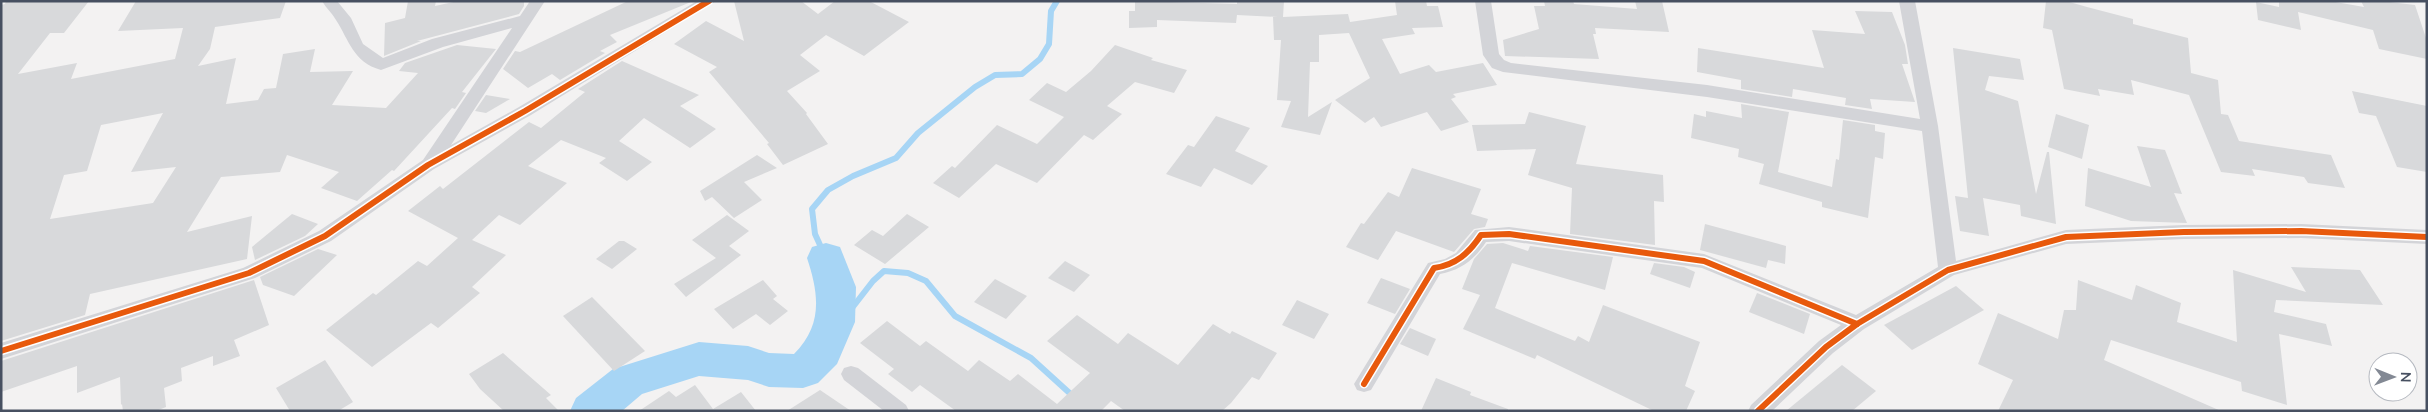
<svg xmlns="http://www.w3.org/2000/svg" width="2428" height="412" viewBox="0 0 2428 412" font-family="Mulish,sans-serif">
  <rect width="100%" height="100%" fill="#f3f2f2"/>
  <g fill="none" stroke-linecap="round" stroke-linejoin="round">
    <g stroke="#a7d5f5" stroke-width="6">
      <path d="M826,258L815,234L812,209L828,190L853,176L896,158L918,133L975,87L995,75L1022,74L1040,59L1049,44L1051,11L1057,1"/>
      <path d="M828,339L873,281L884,271L908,273L926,281L955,316L1031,358L1075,398"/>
    </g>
    <path fill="#a7d5f5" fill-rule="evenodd" d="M826,243L840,247L856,287L855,322L837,364L818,383L803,388L769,387L748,380L699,376L642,394L622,411H570L576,398L613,369L699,342L748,346L769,353L794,354C823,325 819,294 807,258L812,247Z"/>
  </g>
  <g fill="#d8d9db" fill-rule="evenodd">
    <path d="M6,1H89L64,33H50L18,74L77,63L71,79L175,59L183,28L118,31L136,1H286L280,18L215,27L210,49L198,66L236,58L226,104L258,100L264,89L276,88L283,54L315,49L310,72L353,71L332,105L386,108L418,73L399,71L405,63L457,45L496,49L462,92L466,93L455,109L452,108L394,171L392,170L357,201L321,188L339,172L287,155L280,172L221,177L187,232L252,216L247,259L90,294L85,315L1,341V5L5,4ZM163,113L131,172L176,167L153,203L50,219L64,175L87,171L101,125Z"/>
    <path d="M408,1H436L435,6L458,1H524V6L519,14L417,41H421L384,56L385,23L405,18Z"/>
    <path d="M628,1L691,2L610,35L617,42L600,51L605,53L560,80L552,74L528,88L503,69L515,51L520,52Z"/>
    <path d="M734,1H801L818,14L835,1H869L909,22L864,56L826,35L800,55L820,71L787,91L807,113L806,114L828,144L783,165L767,144L769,143L709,72L717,67L674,44L706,21L744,41Z"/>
    <path d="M1135,1L1237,4V1H1284L1283,17L1348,14L1350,22L1397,15L1395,1H1426L1427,6H1438L1443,27L1412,28L1415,34L1382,39L1400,74L1429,65L1436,72L1483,63L1497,85L1453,94L1456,97L1451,99L1469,122L1441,131L1427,112L1381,127L1374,117L1365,123L1335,100L1370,78L1349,33L1319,35V62H1310L1308,117L1332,102L1320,135L1281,127L1291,101L1277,100L1281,40H1274L1273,17H1278L1237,15L1236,23L1157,20V27L1129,28V11H1135Z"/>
    <path d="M1544,1H1573L1574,4L1637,9L1635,1H1662L1669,32L1595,28L1596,34H1593L1599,59L1505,56L1503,40L1539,29L1534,6H1545Z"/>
    <path d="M2046,1H2066L2087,7L2133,19V24L2188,38L2191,73L2218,80L2221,114L2228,115L2239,141L2331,155L2345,188L2308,183L2304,177L2252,169L2255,176L2221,172L2189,95L2131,80L2134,95L2098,89L2100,96L2064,89L2052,30L2043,28Z"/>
    <path d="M2279,1H2330L2364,7L2361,1H2381L2415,5L2427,41V59L2379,49L2373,30L2298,12L2301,30L2258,20L2256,2L2279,7Z"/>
    <path d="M1855,11L1892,12L1905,45L1908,64H1902L1915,102L1870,99L1872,109L1845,105L1846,98L1793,89L1792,97L1741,89V80L1697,72L1698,48L1824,68L1812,30L1865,34Z"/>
    <path d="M1115,45L1153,58L1151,60L1187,70L1174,93L1135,82L1107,106L1122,114L1093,140L1084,135L1037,183L996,164L959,198L933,183L952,166L955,168L997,125L1037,144L1064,117L1029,100L1047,83L1066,92L1091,71Z"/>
    <path d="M1953,48L2020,59L2024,80L1989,76L1985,90L2018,101L2036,194L2047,152H2049L2056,224L2021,216L2020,205L1983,198L1989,236L1960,231L1955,196L1968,198Z"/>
    <path d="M622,61L699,95L680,106L716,129L690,148L644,118L619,141L652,162L627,181L599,163L606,158L561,140L528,166L567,183L520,225L499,215L472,240L506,255L472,287L480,293L438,328L431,323L372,367L326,330L373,293L376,295L418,261L427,266L458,238L408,211L440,186L443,189L529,122L541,128L585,92L578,89Z"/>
    <path d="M2352,91L2427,106V172L2397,167L2376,116L2359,113Z"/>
    <path d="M486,95L510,99L486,113L475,111Z"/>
    <path d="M1741,104L1789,112L1778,172L1832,187L1836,159L1839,160L1843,120L1875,125V131L1885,133L1883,159L1875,157L1868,218L1822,207V202L1759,184L1764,164L1738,157L1739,149L1691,138L1694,114L1706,117V111L1742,118Z"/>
    <path d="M1529,112L1586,126L1576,164L1663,175L1664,202L1654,201L1655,245L1570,234L1572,188L1528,175L1536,149L1477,151L1472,125L1525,124Z"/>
    <path d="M2056,114L2089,125L2082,159L2048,147Z"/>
    <path d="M1216,116L1250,128L1235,151L1268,166L1252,185L1214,168L1201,187L1166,174L1188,145L1194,147Z"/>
    <path d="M2137,146L2165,150L2182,194L2174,193L2187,223L2131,221L2085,206L2088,168L2151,187Z"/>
    <path d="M757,155L777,168L744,182L762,200L734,218L712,197L705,201L700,191Z"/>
    <path d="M1412,168L1481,189L1471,214L1488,219L1485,227L1474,229L1454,252L1396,231L1378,260L1346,247L1361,223L1364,224L1388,192L1399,197Z"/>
    <path d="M292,214L318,224L305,236L255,260L252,247Z"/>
    <path d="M907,214L929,227L885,264L854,245L872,230L883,236Z"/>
    <path d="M727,215L749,231L729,246L741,255L686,297L674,284L716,258L692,240Z"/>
    <path d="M1705,224L1786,246L1785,264L1768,260L1766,268L1700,250Z"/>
    <path d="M619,241H624L637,249L612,269L596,259Z"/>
    <path d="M1503,243L1528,251L1530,246L1613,257L1605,290L1512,263L1495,308L1575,341L1578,336L1589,342L1603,305L1700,342L1685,386L1695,391L1686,411H1654L1537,355L1535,359L1463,329L1480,295L1462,289L1474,259L1487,244Z"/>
    <path d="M318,249L337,255L294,296L263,285L260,277Z"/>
    <path d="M1065,261L1090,275L1074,292L1048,278Z"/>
    <path d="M1654,263L1684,267L1695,272L1690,288L1650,274Z"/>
    <path d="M2291,267L2360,270L2383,305L2276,300L2274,312L2326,324L2332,346L2279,334L2287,405L2242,391L2241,382L2111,340L2104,360L2221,411H1998L2013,380L1978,364L1998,313L2058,339L2064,310H2076L2078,280L2132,300L2136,285L2181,303L2177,322L2237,342L2233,270L2306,292Z"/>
    <path d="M1381,278L1410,289L1395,314L1367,303Z"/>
    <path d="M995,279L1027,296L1006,319L974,302Z"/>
    <path d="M254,280L269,325L234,340L240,356L213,366V356L181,368L182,381L164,388L166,407L156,411H123L122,404L121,405L120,377L77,393V366L1,392V361Z"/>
    <path d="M763,280L777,296L773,299L788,311L770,325L756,314L733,329L714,309Z"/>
    <path d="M1956,286L1984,310L1912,350L1884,325Z"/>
    <path d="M1757,293L1810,314L1804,334L1749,312Z"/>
    <path d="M592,297L645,351L614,371L563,316Z"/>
    <path d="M1297,300L1329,314L1314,339L1282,325Z"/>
    <path d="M1077,315L1118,344L1128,333L1178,365L1213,324L1230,334L1232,331L1277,353L1259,380L1252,377L1231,403L1222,411H1125L1111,401L1101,411H956L920,385L912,392L888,374L894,369L860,343L887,321L920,346L926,341L968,371L979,360L1010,381L1018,374L1057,404L1090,373L1047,341Z"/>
    <path d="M1410,328L1436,339L1428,356L1400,344Z"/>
    <path d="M503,353L551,395L546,398L559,411H504L480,389L469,374Z"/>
    <path d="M325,360L353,402L338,411H290L276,388Z"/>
    <path d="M1842,365L1876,391L1852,411H1786Z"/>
    <path d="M1436,378L1471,392L1470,395L1508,409V411H1421Z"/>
    <path d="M695,385L713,409L741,392L756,411H639L669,391L676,397Z"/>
    <path d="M820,390L851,411H787Z"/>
  </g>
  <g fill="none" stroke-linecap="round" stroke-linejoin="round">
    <g fill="#d3d4d8" fill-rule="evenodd">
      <path d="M322,1H337L351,18L363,44L383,58L432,39L520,16L530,1H545L451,145L519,107L697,1H716L531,115L434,169L331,241L255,278L1,359V343L243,268L319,231L423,160L512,28L443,47L381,70C353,62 349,40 336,20C332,13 326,8 322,1Z"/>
      <path d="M1475,1H1491L1499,54L1504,60L1511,63L1707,85L1920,119L1899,1H1915L1938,126L1956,261L2066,230L2184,225L2301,224L2427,230V244L2301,238L2184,239L2066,244L1954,275L1864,329L1833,353L1772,411H1748L1751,405L1819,341L1841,325L1702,268L1509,241L1486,242C1474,260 1461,270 1440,274L1371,390L1364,392L1357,390L1354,384L1428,263L1445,259L1456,253L1475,230L1509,227L1704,254L1856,315L1938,267L1922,131L1707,97L1503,72L1492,68L1483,55Z"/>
      <path d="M851,366L858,368L906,405L909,411H884L844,380L841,374L844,368Z"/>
    </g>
    <g stroke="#fff" stroke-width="9">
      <g id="cycleway">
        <path d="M1,351L249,273L325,236L428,165L525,111L709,1"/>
        <path d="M1364,384L1434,268C1456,265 1469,253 1481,235L1509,234L1704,261L1857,324"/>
        <path d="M1758,411L1826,347L1857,324L1948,270L2066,237L2184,232L2301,231L2427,237"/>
      </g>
    </g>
    <use href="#cycleway" stroke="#e8590c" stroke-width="6"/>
  </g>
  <rect width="2428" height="412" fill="none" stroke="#475061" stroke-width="5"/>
  <g transform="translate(2393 377) rotate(91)"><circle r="24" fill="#ffffff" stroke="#b5b9c0"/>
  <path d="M0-4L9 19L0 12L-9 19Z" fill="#838994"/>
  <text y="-8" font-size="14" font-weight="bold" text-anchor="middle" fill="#475061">N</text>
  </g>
</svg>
